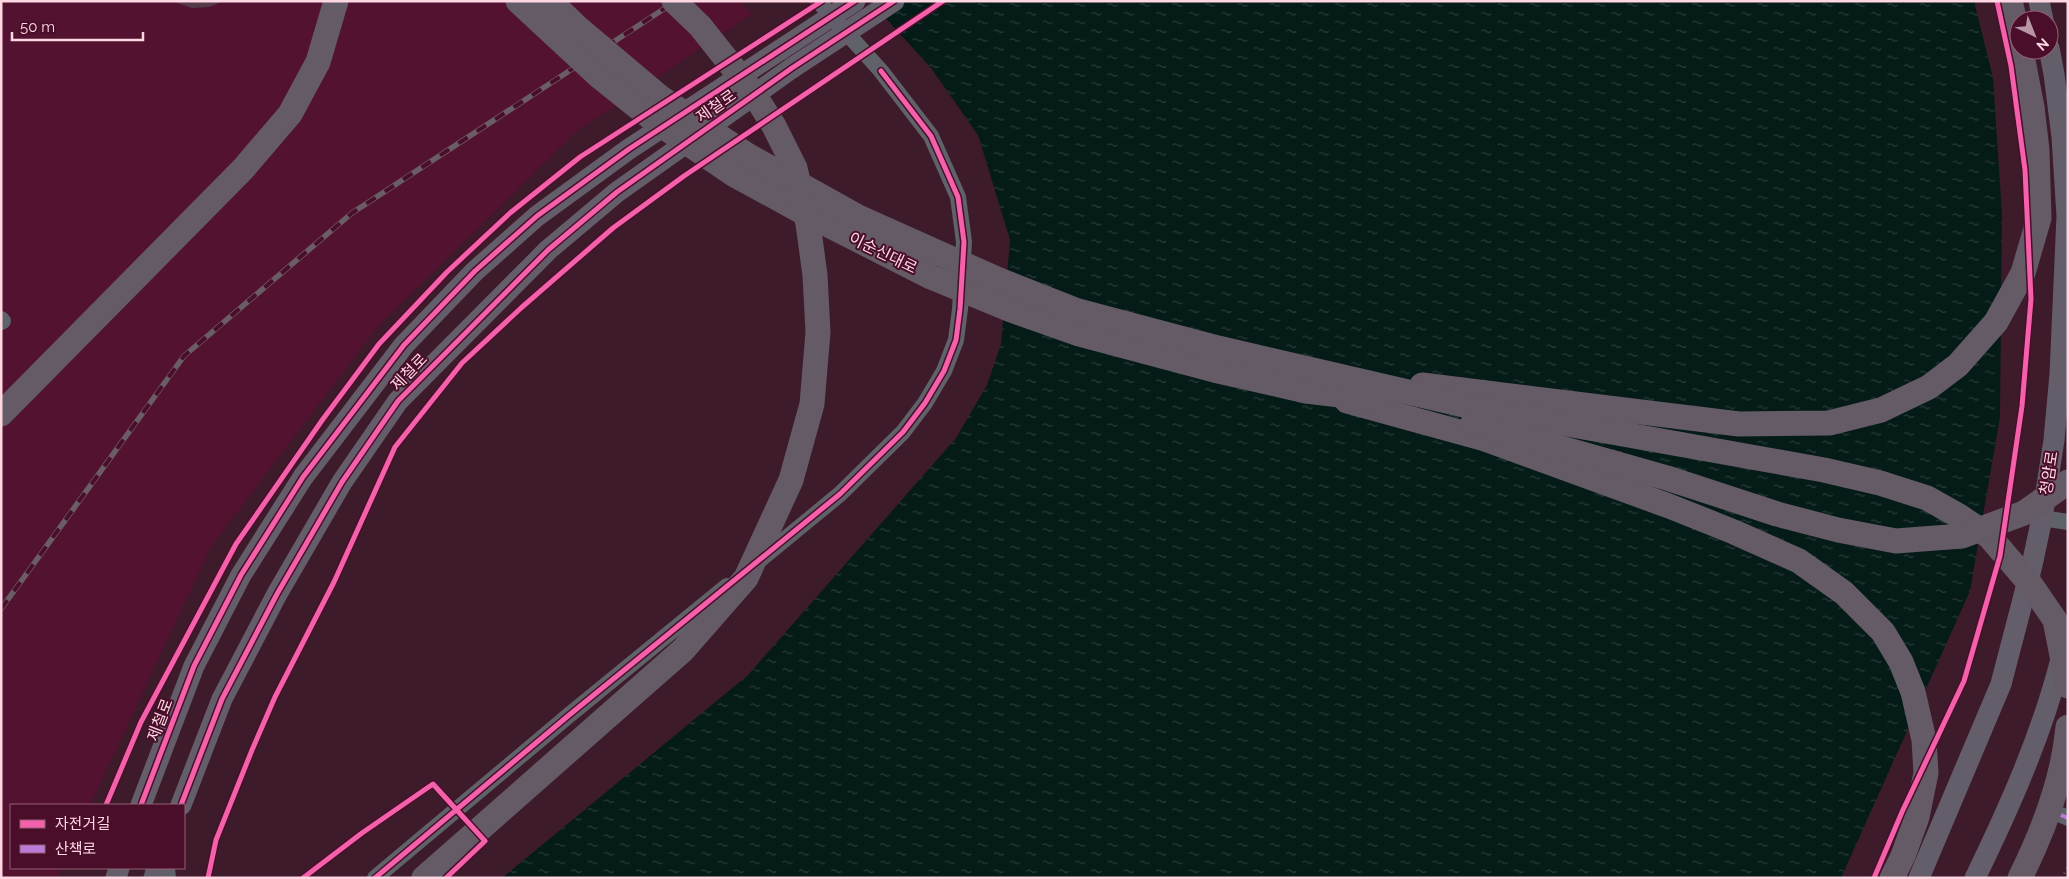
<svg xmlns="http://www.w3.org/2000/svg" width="2069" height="879" viewBox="0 0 2069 879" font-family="Raleway,'Noto Sans KR',sans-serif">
  <defs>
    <pattern id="water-ripples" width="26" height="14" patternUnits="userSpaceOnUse" patternTransform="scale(1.25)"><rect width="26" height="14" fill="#051b17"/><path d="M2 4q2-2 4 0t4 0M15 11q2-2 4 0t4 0" fill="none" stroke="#2a3b39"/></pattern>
  </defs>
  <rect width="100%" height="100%" fill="#3d1b2b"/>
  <path fill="#521230" d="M1,1H740L752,14L576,132L379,325L212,545L90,805H11V868H61L59,878H1Z"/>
  <path fill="url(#water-ripples)" d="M870,1H1974L1993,78L2002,214L2000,417L1970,591L1841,878H502L748,675L956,438L987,385L1001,344L1010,240L978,135L931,68Z"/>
  <path fill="#543a49" d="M172,1H224L209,7L192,8Z"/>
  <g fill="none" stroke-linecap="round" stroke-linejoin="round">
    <path stroke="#665f67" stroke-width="3" stroke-dasharray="1 4" stroke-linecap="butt" d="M2062,878L2068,867"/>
    <g stroke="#5f6269" stroke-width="16">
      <path d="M1,319L3,321L1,322"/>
      <path d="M2042,518L2068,522"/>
      <path d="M756,563L840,494L903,432L925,403L944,371L956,340L960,309L964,242L958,197L931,136L881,71L818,1"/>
      <path d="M2061,815L2068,818"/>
      <path d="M167,868L168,878"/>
      <path d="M375,878L568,716L727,586"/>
    </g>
    <g stroke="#645e6b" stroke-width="21">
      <path d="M2039,1L2043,20"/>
      <path d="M141,805L194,666L241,575L303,477L404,345L475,271L537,216L629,149L780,50"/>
      <path d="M181,805L222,699L277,594L342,482L398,401L548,250L617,192L792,68"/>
      <path d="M116,878L119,868"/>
      <path d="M154,878L157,868"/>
      <path d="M1919,878L2001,684L2032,565L2042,518L2054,440L2060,374L2067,216L2062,137L2054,74L2049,48"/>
      <path d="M1975,878C2010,806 2043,732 2062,655"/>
    </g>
    <g stroke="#645b66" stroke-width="25">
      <path d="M2010,1L2019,39"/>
      <path d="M1422,385L1739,424L1829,423L1881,410L1929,387L1958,365L1996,322L2023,273L2039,218L2037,150L2032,107L2021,50"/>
      <path d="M1347,401L1485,439L1669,506L1734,532L1799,561L1844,593L1883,632L1901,662L1913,692L1924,740L1926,773L1917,817L1903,856L1892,878"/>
      <path d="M1,414L243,169L290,114L318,62L336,1"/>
      <path d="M2020,878C2044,830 2063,780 2068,727"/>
    </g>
    <g stroke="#6b5d66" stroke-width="5.5">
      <path id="rail" d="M1,609L184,356L352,213L676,1"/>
    </g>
    <use href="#rail" stroke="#4a0e2a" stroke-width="4" stroke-dasharray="11" stroke-linecap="butt"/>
    <g stroke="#645e6b" stroke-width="21">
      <path d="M780,50L855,1"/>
      <path d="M792,68L894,1"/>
    </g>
    <g stroke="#645b66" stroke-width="25">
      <path d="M518,1L600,77L655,121L733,174L797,209L931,277L1011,310L1079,334L1214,370L1306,391L1374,399"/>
      <path d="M550,1L577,27L661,98L747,155L858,217L999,280L1075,310L1218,348L1477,408L1824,470L1880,483L1927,498L1959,516L1989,536L2031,585L2055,620L2068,686"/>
      <path d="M1473,423L1667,478L1777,514L1838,530L1896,541L1962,536L2024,513L2068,482"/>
      <path d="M424,878L683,650L746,578L791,480L812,404L818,332L815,275L808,224L795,168L774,126L754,94L700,26L674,1"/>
    </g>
    <path stroke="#bd7bd9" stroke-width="4" stroke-dasharray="8 4" stroke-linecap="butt" d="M2061,815L2068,818"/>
    <g stroke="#4a0e2a" stroke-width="8">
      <g id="cycleway">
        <path d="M106,805L141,722L236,544L323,419L379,344L447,272L510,213L580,157L822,1"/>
        <path d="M141,805L194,666L241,575L303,477L404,345L475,271L537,216L629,149L855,1"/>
        <path d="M181,805L222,699L277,594L342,482L398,401L548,250L617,192L792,68L894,1"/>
        <path d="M208,878L216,840L252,750L275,697L334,582L395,447L462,363L521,308L613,228L684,176L943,1"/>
        <path d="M303,878L362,833L433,784L485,841L446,878"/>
        <path d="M375,878L568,716L840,494L903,432L925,403L944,371L956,340L960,309L964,242L958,197L931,136L881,71"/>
        <path d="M1874,878L1902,812L1964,681L2000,556L2022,406L2031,299L2025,170L2011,66L1997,1"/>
      </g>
    </g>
    <use href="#cycleway" stroke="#f560ab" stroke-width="5"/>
  </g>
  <g text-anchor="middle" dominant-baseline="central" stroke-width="4" stroke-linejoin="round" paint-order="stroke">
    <g font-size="16" fill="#fed7e3" stroke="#4a0e2a">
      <text transform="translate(716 106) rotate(-35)">제철로</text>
      <text transform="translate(883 253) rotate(26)">이순신대로</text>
      <text transform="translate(409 372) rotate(-46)">제철로</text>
      <text transform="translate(2049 473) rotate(-81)">청암로</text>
      <text transform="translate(160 720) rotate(-69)">제철로</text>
    </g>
  </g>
  <rect width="2069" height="879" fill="none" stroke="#fed7e3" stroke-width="5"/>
  <rect x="10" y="804" width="175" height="65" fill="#4a0e2a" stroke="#925e74"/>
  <rect x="20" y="820" width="25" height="8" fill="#f560ab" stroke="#925e74"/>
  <text x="55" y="829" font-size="15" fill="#fed7e3">자전거길</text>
  <rect x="20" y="845" width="25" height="8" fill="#bd7bd9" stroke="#925e74"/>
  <text x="55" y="854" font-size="15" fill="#fed7e3">산책로</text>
  <g transform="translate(2034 35) rotate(137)"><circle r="24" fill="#4a0e2a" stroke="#925e74"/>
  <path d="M0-4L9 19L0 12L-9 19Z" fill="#ba95a3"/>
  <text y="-8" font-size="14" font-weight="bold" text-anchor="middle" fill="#fed7e3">N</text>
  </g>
  <path d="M12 32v8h131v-8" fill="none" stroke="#fed7e3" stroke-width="2.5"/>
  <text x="20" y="32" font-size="15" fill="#fed7e3" stroke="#4a0e2a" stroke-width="4" paint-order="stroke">50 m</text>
</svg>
